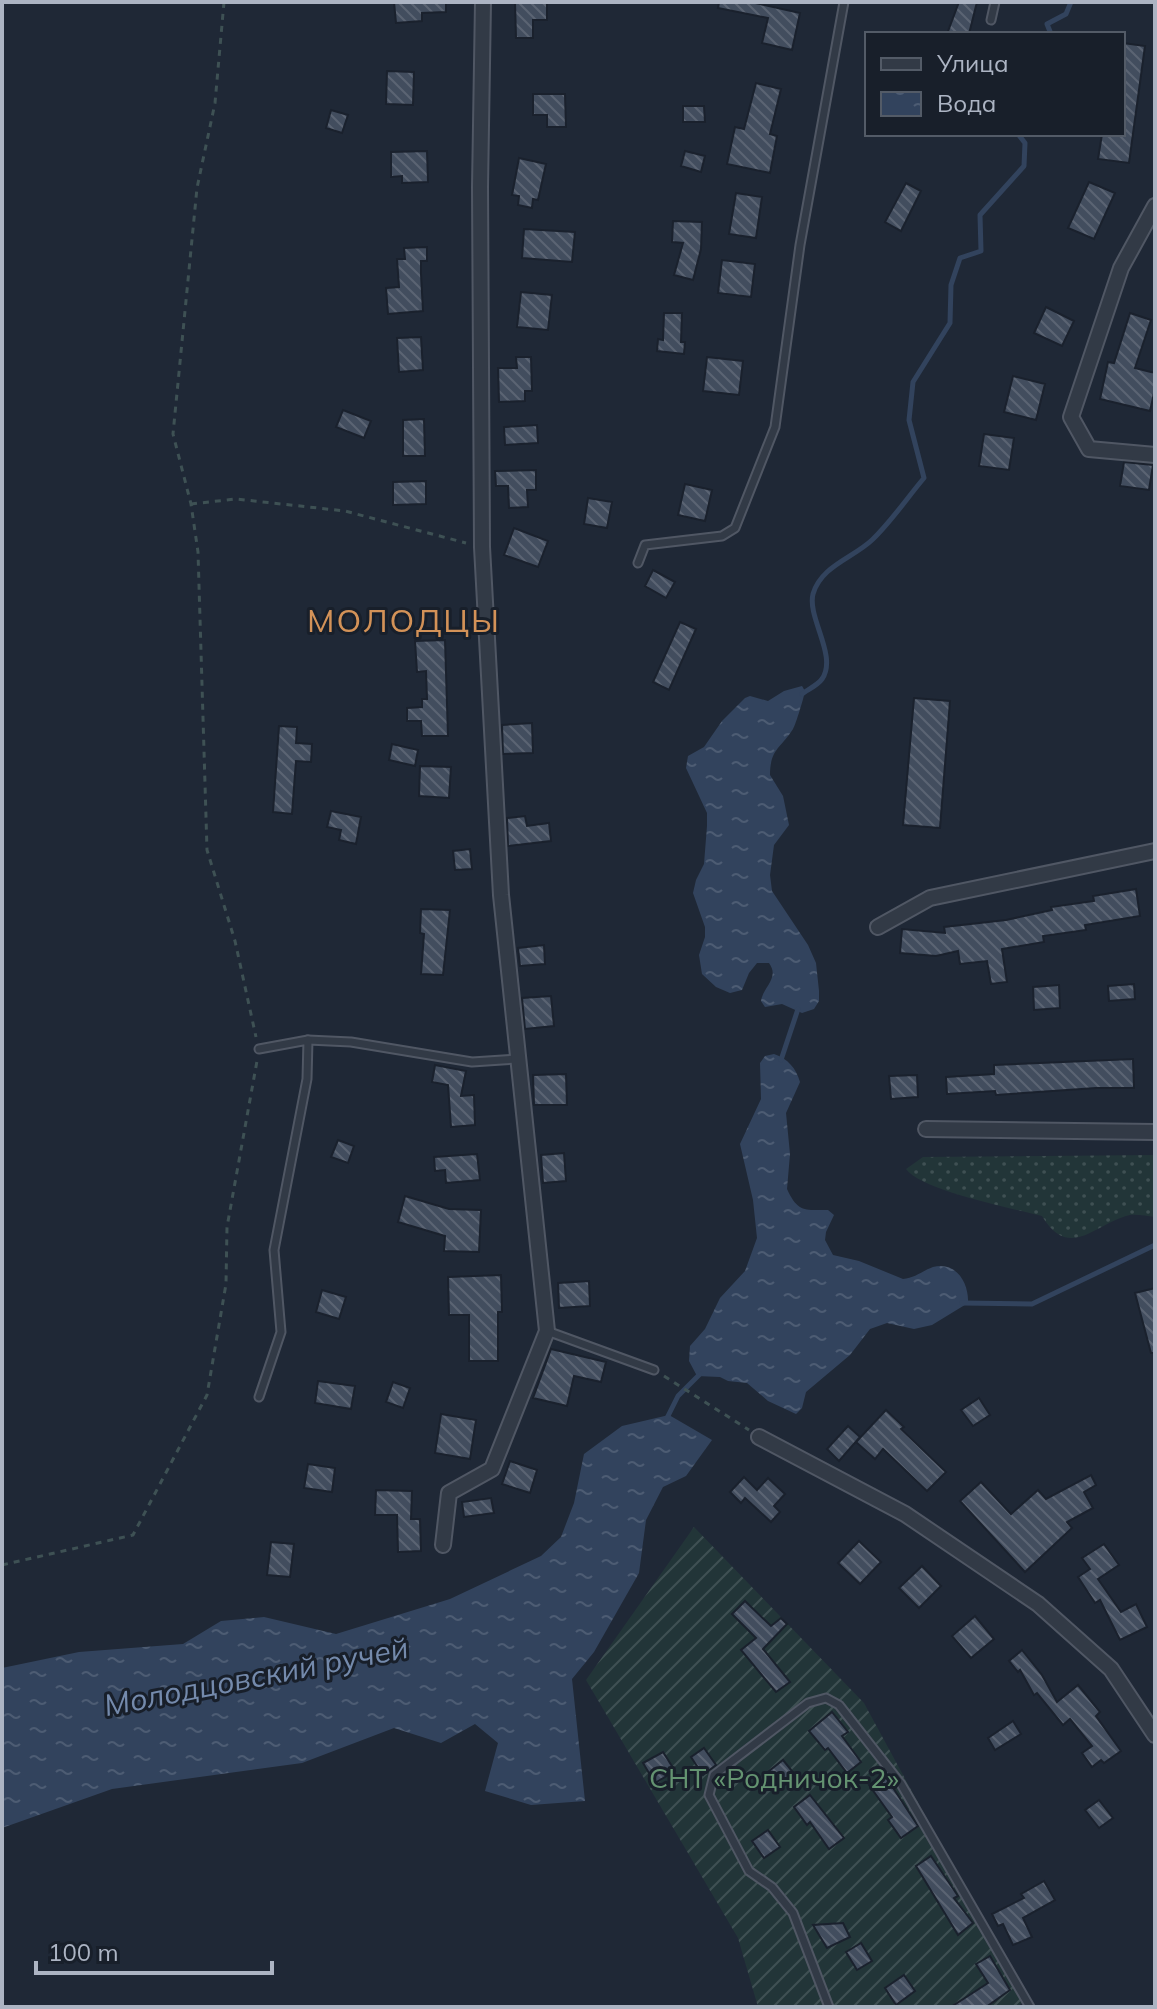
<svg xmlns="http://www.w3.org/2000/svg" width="1157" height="2009" viewBox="0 0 1157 2009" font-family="Mulish,sans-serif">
  <defs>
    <pattern id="grass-dots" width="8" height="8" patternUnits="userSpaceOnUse" patternTransform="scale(2)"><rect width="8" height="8" fill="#223538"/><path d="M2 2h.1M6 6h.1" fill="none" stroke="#3f5053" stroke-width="1.8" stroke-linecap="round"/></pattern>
    <pattern id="garden-furrows" width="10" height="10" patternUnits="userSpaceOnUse" patternTransform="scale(2)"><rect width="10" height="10" fill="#223538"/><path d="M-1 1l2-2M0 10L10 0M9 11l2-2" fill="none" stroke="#3f5053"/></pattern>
    <pattern id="water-ripples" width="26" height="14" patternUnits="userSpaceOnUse" patternTransform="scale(2)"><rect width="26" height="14" fill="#32435d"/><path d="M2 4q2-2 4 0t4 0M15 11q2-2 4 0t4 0" fill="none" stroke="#4d5c73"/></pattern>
    <pattern id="building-back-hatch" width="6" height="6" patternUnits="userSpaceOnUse" patternTransform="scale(2)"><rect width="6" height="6" fill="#424d5e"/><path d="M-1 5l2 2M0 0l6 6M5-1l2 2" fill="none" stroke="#5b6473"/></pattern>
  </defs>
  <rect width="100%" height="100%" fill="#1f2836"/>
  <path fill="url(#grass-dots)" d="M1155,1155V1217C1147,1216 1137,1214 1130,1215C1095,1223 1070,1262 1042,1216C1012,1208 922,1191 906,1169L923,1157Z"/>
  <path fill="url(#garden-furrows)" d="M694,1527L864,1703L1025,2000L1017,2007H758L738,1938L586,1680Z"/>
  <g fill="url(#water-ripples)">
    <path d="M802,686L805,691C804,697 796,724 793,729C781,748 770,749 770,775L783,796L789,825L774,845L770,875L772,891L808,945L816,963L819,991V1001L814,1009L802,1013L782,1004L765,1007L761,1001C763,987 780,978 769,963H757L749,973L742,990L730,993L716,987L702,974L699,955L705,937V927L693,893L696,880L704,864L707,826V813L686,768L688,756L704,747L722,721L745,698L750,696L768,701L784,691Z"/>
    <path d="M774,1054C788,1059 796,1068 800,1082L786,1113L790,1154L787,1189C798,1213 805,1210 828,1210L834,1215L826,1232L825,1240L833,1255L859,1261L903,1279C915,1278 922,1271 933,1267C957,1261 969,1284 968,1303L932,1325L914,1329L887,1323L870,1329L850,1355L806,1392L802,1408L796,1414L768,1401L747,1383L728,1381L720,1377L697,1376L689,1361L690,1346L705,1329L720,1298L745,1271L757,1238L753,1200L740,1144L761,1099L760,1063L765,1056Z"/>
    <path d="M669,1415L712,1440L686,1476L663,1487L646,1520L639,1573L594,1652L572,1679L585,1801L531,1805L485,1791L498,1743L475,1724L441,1743L394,1728L302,1763L112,1789L2,1828V1668L79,1652L183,1644L221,1621L264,1617L336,1634L450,1599L541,1556L561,1537L574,1503L584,1454L622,1426Z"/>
  </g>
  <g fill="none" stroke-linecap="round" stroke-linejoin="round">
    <g stroke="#32435d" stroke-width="5">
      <path d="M1051,34L1047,24L1066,14L1071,2"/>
      <path d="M802,694C807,690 818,685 822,679C838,656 807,618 813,594C821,566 853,558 872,540C891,522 907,498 924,478L909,420L913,382L950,323L951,285L960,258L981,251L980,215L1024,166L1025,143L1018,134"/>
      <path d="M781,1060L798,1009"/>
      <path d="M962,1303L1032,1304L1155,1245"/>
      <path d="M666,1420L678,1396L700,1374"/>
    </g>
  </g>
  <g fill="url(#building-back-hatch)" stroke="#1a212d" stroke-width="2">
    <path d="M394,2H446V12L422,13V21L396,23Z"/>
    <path d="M515,2H547V20H533V38H516Z"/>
    <path d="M719,2H751L800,13L792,50L762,43L768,18L718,8Z"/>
    <path d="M959,2H977L969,34H947Z"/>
    <path d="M1123,43L1145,46L1129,163L1098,159L1102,134H1123Z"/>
    <path d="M387,71L414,72L413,105L386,104Z"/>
    <path d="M756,83L781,89L770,134L777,136L770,173L727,164L735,127L744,129Z"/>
    <path d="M533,94H565L566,127H547V115H533Z"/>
    <path d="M683,106H704L705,122H683Z"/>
    <path d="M331,110L348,115L342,133L326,128Z"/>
    <path d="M427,151L428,182L402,183V176L391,177V152Z"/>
    <path d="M685,151L705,156L701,172L681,166Z"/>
    <path d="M519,158L546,164L538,200L533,199L532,208L518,205L519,196L512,195Z"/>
    <path d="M1089,182L1115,193L1094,239L1068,228Z"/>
    <path d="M906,183L921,191L901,231L885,222Z"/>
    <path d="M736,193L762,197L756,238L729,234Z"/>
    <path d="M673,221L702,222L701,249L693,280L674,275L683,243L672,242Z"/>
    <path d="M524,229L575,232L572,262L522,258Z"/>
    <path d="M427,247V261H421V274L423,311L388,314L386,288L399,287L397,259H405L404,248Z"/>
    <path d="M722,260L755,264L751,297L718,293Z"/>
    <path d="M521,292L552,295L548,330L517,327Z"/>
    <path d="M1046,307L1074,321L1062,346L1034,333Z"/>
    <path d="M664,313H682L681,342H685L684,354L657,351L658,339L663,340Z"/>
    <path d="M1130,313L1151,320L1135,368L1155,373V389L1150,411L1100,399L1108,362L1114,363Z"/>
    <path d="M421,337L423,370L399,372L397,338Z"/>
    <path d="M516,357H531L532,391H525V401L499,402L498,368H517Z"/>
    <path d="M707,357L743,361L739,395L703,391Z"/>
    <path d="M1013,376L1045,384L1036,420L1004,412Z"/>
    <path d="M343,410L371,421L364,438L336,427Z"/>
    <path d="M424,419L425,456H403V420Z"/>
    <path d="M537,425L538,443L505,445L504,427Z"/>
    <path d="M984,434L1014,438L1009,470L979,466Z"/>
    <path d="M1124,462L1153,465L1149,490L1120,486Z"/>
    <path d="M536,470V490H527L528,507L509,508L508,486H496L495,471Z"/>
    <path d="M426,481V504L393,505V482Z"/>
    <path d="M685,484L712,490L705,521L678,515Z"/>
    <path d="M588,498L612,502L607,528L584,524Z"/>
    <path d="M514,528L548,541L538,567L504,555Z"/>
    <path d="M653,570L675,582L666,598L645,586Z"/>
    <path d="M680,622L696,629L669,690L653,682Z"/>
    <path d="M445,640L448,736H422L421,721H407V708L422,707V699H427L426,671L417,672L415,641Z"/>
    <path d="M914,698L950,701L940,828L903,825Z"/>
    <path d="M532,723L533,753L503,754L502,725Z"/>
    <path d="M279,726L297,727L296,743L312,744L311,762L296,761L292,814L273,812Z"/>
    <path d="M392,744L418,750L415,766L389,760Z"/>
    <path d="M420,766L451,767L449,798L419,796Z"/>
    <path d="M331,811L361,817L356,844L339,840L341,830L327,827Z"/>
    <path d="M525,816L527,826L549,823L551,841L508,846L507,818Z"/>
    <path d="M470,849L472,869L455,870L453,851Z"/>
    <path d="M1136,889L1140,916L1085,925L1086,930L1043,936L1044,942L1002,949L1007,982L991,984L987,961L960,964L958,951L936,956L900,953L902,929L945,933L944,927L1006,920L1052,910L1051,907L1094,901L1093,896Z"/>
    <path d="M421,909L450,910L443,975L421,974L424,934L420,933Z"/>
    <path d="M544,945L545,964L520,966L518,948Z"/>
    <path d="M1134,984L1135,999L1109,1001L1108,986Z"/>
    <path d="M1059,985L1060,1008L1034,1010L1033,987Z"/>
    <path d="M551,996L554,1026L525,1029L522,998Z"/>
    <path d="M1133,1059L1134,1088H1096L996,1095L995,1091L947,1094L946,1077L994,1074V1065Z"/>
    <path d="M435,1065L466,1071L461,1096L474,1095L475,1125L451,1127L448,1085L432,1082Z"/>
    <path d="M566,1074L567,1105H534L533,1075Z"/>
    <path d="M917,1075L918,1097L891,1099L889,1076Z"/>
    <path d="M338,1140L354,1146L348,1163L331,1157Z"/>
    <path d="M564,1153L566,1181L543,1183L541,1155Z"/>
    <path d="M477,1154L480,1180L446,1183L445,1170L435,1171L434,1157Z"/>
    <path d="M405,1196L449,1209L481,1210L479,1252L444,1251L445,1236L398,1222Z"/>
    <path d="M501,1275L502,1312H498V1361H469V1315H449L448,1277Z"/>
    <path d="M589,1281L590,1306L559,1308L558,1283Z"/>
    <path d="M1155,1288V1353H1151L1135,1293Z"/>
    <path d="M322,1290L346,1297L339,1319L316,1312Z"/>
    <path d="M551,1349L606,1362L601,1382L574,1376L567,1406L533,1398Z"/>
    <path d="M318,1381L355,1386L351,1409L315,1403Z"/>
    <path d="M393,1382L410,1388L403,1408L386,1402Z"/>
    <path d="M979,1398L990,1415L973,1426L961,1410Z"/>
    <path d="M886,1410L904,1427L901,1429L946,1472L927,1491L883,1449L875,1459L856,1442Z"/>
    <path d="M441,1414L476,1420L470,1459L435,1453Z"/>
    <path d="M848,1426L860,1437L839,1461L827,1449Z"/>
    <path d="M510,1461L537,1470L530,1493L502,1484Z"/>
    <path d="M308,1464L335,1468L332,1492L304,1488Z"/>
    <path d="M1091,1475L1096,1485L1084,1492L1093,1508L1067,1522L1072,1528L1025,1572L960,1501L981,1482L1011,1514L1038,1490L1046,1499Z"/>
    <path d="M744,1477L757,1490L768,1478L785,1494L774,1506L780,1512L771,1522L745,1498L741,1503L730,1492Z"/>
    <path d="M376,1490L412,1491L411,1519H420L421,1551L398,1552L397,1515H375Z"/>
    <path d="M491,1498L494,1513L464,1517L462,1502Z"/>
    <path d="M859,1541L881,1562L860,1584L838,1563Z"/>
    <path d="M271,1542L294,1544L290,1577L267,1575Z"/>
    <path d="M1104,1544L1119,1565L1098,1579L1121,1612L1136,1604L1147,1627L1120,1640L1100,1600L1095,1603L1078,1577L1090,1569L1082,1558Z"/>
    <path d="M922,1566L941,1586L919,1608L899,1588Z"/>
    <path d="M745,1601L771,1626L781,1618L787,1624L763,1649L790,1682L776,1692L741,1650L756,1638L732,1614Z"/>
    <path d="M975,1616L994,1639L971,1658L952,1636Z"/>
    <path d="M1022,1650L1042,1675L1057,1702L1078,1685L1100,1712L1096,1716L1121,1751L1104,1763L1101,1760L1092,1767L1082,1753L1092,1746L1070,1719L1063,1725L1037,1693L1034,1695L1020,1670L1018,1672L1009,1661Z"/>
    <path d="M832,1712L848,1732L842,1736L861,1762L847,1773L828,1748L825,1750L809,1731Z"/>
    <path d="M1013,1721L1021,1734L995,1750L988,1738Z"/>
    <path d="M704,1748L716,1765L703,1775L691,1757Z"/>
    <path d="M663,1752L675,1771L655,1783L643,1763Z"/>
    <path d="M783,1760L796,1776L777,1791L764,1775Z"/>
    <path d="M884,1774L918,1826L901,1838L888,1820L892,1817L869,1785Z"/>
    <path d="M810,1795L844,1838L829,1849L810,1822L807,1825L794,1807Z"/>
    <path d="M1099,1800L1113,1818L1099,1828L1085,1810Z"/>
    <path d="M768,1830L780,1847L764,1858L752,1841Z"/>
    <path d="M931,1856L958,1896L954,1898L973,1923L958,1935L916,1866Z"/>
    <path d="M1044,1881L1055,1900L1023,1918L1032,1937L1013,1945L1003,1924L998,1926L992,1914L1024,1898L1021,1894Z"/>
    <path d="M843,1923L850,1937L827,1948L813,1925Z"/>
    <path d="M861,1943L872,1961L857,1970L846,1952Z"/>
    <path d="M990,1956L1010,1990L986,2007H951L988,1983L976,1964Z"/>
    <path d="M904,1975L915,1991L896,2005L885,1988Z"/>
  </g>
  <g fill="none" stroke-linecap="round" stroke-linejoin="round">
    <g stroke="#505764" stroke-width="11">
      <g id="lane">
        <path d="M991,20L995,2"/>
        <path d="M638,563L645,545L722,536L735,528L775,427L800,245L844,2"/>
        <path d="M308,1040L351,1042L472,1062L517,1059"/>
        <path d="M547,1331L654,1370"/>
        <path d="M259,1397L281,1332L274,1250L307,1079L308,1040L259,1049"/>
        <path d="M829,2007L793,1913L772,1887L749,1871L709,1795L714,1775L808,1703L826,1698L839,1705L901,1784L1030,2007"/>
      </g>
    </g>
    <g stroke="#505764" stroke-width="18">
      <g id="street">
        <path d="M1155,206L1121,268L1071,417L1089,449L1155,455"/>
        <path d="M878,927L930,898L1155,851"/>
        <path d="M926,1129L1155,1132"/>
        <path d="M759,1437L905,1514L1038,1604L1111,1669L1155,1735"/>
        <path d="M443,1545L449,1493L492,1469L547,1331L501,895L482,547L480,187L483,2"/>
      </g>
    </g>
    <g stroke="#3e5154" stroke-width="3" stroke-dasharray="6 6" stroke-linecap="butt">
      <path d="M224,2L215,103L197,188L173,434L191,504L198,552L207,850L235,941L256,1037"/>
      <path d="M191,504L236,499L345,511L466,543"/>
      <path d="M664,1376L749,1430"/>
      <path d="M2,1565L133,1535L207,1395L226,1284L227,1227L257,1061"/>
    </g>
    <use href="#lane" stroke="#323a46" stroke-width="7"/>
    <use href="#street" stroke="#323a46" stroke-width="14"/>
  </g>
  <g text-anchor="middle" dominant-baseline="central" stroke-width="6" stroke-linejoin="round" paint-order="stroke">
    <g font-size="28" fill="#649371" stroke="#181f2a">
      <text x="774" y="1777">СНТ «Родничок-2»</text>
    </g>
    <g font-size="30" font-style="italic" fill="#748aac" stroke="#181f2a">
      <text transform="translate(256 1676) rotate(-11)">Молодцовский ручей</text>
    </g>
    <g font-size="32" letter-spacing="2" fill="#d39258" stroke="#181f2a">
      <text x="404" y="620">МОЛОДЦЫ</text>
    </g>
  </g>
  <rect width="1157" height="2009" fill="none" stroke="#acb4c3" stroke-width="8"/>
  <rect x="865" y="32" width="260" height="104" fill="#181f2a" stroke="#535b67" stroke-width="2"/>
  <rect x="881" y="58" width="40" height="12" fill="#323a46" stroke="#535b67" stroke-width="2"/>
  <text x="937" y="72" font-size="24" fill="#acb4c3">Улица</text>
  <rect x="881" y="92" width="40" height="24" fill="url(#water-ripples)" stroke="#535b67" stroke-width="2"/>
  <text x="937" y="112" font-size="24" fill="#acb4c3">Вода</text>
  <path d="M36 1961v12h236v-12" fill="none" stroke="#acb4c3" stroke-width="4"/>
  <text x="48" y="1961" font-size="24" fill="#acb4c3" stroke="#181f2a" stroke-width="6" paint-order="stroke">100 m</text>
</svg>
